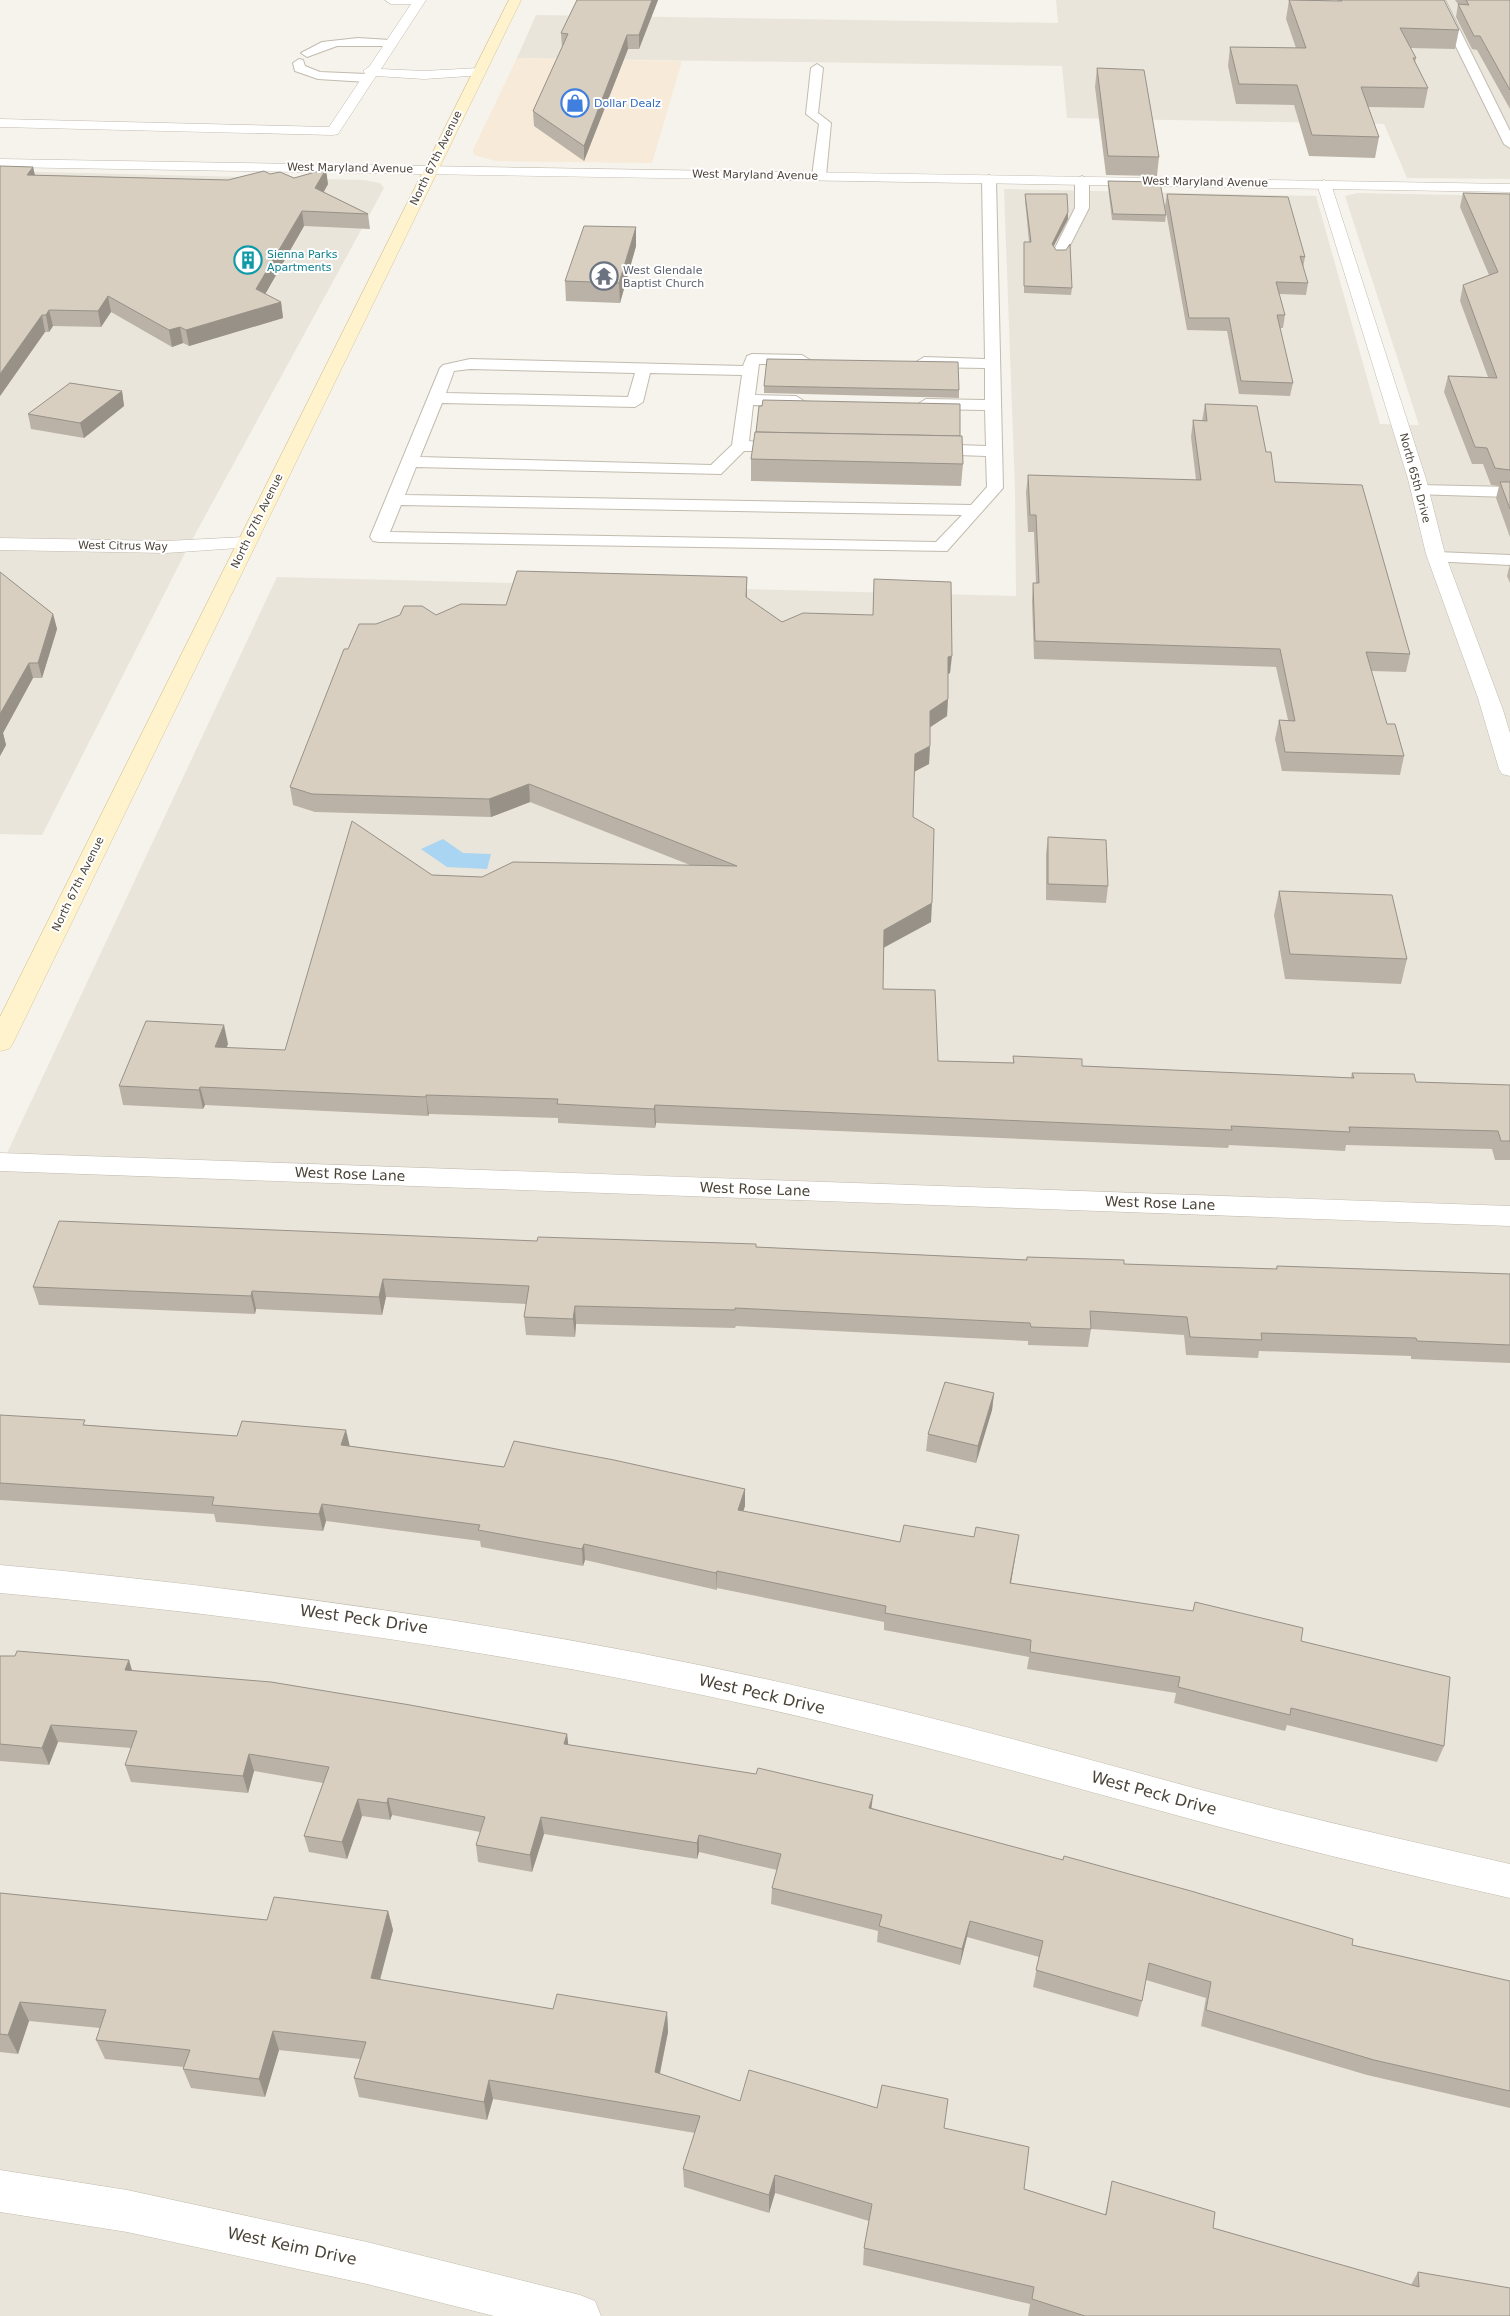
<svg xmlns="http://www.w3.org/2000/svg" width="1510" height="2316" viewBox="0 0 1510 2316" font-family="'DejaVu Sans',sans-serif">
  <rect width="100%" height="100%" fill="#f6f3ec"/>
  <g fill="#eae5da">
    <path d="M1056,0H1510V179L1407,178L1384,124L1067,118L1062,66L517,58L536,15L1058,23Z"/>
    <path d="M0,171L364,180L380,183L384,188L186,551L42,835L0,834Z"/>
    <path d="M1004,189L1316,196L1380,424L1419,425L1345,196L1357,193L1510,196V2316H0V1168L277,577L1016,596L1015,490Z"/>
  </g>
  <path fill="#f7ead8" d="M517,58L682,61L652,163L496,161L474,155L473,150Z"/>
  <path fill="#a9d4f2" d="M443,839L463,853L491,854L487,869L447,867L421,849Z"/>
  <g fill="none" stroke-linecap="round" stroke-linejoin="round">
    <g stroke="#c2bbae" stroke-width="2">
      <g id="service">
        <path d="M1433,0H1445L1510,131V148L1504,144Z"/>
        <path d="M358,38L390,40L396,43L390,46H337L307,57L301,53L322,42Z"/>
        <path d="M299,59L303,60L305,66L320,72L367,74L373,78L367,82L318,79L295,71L293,63Z"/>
        <path d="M817,64L823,68L818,113L831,123L826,176L819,180L812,176L819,124L806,114L811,68Z"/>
        <path d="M989,175L996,179L1003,488L947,551L379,542L373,541L370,537L440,368L443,365L470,359L743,366L747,356L752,354L802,355L810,360L802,365L759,364L755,395L796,396L804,401L796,406L753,405L749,441L762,443L764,446L756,451H744L721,474L416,467L405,495L971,505L987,487L986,456L929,454L923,452L921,449L923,446L929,444L986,446L985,410L926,409L918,404L926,399L985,400V368L924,367L916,362L924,357L985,359L982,179ZM470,369L635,373L628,397L446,393L454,371ZM650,373L742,375L732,445L711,465L420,457L442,403L635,407L643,402ZM401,505L962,515L936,542L390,532Z"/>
        <path d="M1082,176L1089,180V208L1065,255H1055L1053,252L1075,208V180Z"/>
        <path d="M1419,485L1510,487V497L1413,494L1411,490L1413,486Z"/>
        <path d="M1437,552L1510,555V565L1431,561L1428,557L1431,553Z"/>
      </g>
    </g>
    <g stroke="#c2bbae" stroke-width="1">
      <g id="minor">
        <path d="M385,0H426L381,69L424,71L479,68L486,72L484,75L424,79L376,76L338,134L333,135L0,127V119L329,127L365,73L363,71L369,67L411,4H391Z"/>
        <path d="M1324,180L1331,184L1426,479L1445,554L1503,710L1510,733V776L1502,774L1499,769L1478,698L1426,554L1408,479L1317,184Z"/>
        <path d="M246,537L253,539L256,543L253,547L166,553L0,550V538L166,541Z"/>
        <path d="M0,1153L1510,1206V1226L0,1171Z"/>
        <path d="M0,1565C275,1590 549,1629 819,1691C945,1720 1069,1754 1194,1788C1298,1816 1404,1840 1510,1864V1898C1404,1874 1299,1849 1194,1820C1069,1786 945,1751 819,1721C549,1657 276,1618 0,1593Z"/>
        <path d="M0,2170L127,2190L367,2242L580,2295L595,2301L601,2316H494L367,2284L127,2232L0,2212Z"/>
      </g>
    </g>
    <g stroke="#c2bbae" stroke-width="1">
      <path id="tertiary" d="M0,159L1510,184V192L0,167Z"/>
    </g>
    <g stroke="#d6c79b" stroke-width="1">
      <path id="secondary" d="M509,0H521L13,1043L9,1049L0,1051V1017Z"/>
    </g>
    <use href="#service" fill="#fff" fill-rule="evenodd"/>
    <use href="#minor" fill="#fff" fill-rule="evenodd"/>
    <use href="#tertiary" fill="#fff" fill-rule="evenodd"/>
    <use href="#secondary" fill="#fff3cd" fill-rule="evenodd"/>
  </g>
  <g fill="#bab2a6">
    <path d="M577,0H658L639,49H628L584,161L534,126L533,111L562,48L561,33Z"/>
    <path d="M1289,0L1337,1V0H1444L1459,30L1455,49L1410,48L1416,58L1415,62L1428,88L1424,108L1368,107L1379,137L1375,158L1309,156L1294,105L1236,104L1228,66L1230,47L1296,48L1286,19Z"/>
    <path d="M1455,0H1510V109L1477,50L1472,49L1456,17L1458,4Z"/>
    <path d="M1097,68L1159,157L1157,176L1106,175L1095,87Z"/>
    <path d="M33,167L35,175L228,180L270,174L328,184L324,192L368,214L370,229L304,226L265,294L281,302L283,318L189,346L183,343L172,347L111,312L101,327L53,326L49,332H45L0,396Z"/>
    <path d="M1108,181L1166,215L1165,222L1112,220L1108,187Z"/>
    <path d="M1463,193L1510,194V537L1496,498L1499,486L1491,485L1483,464H1472L1444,392L1448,376L1488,377L1460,301L1463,285L1489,275L1460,207Z"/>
    <path d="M1025,194L1068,219L1053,247L1072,288L1071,295L1024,293V242H1029L1025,200Z"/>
    <path d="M1167,194L1305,257L1303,268L1308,283L1306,295L1279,294L1285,315L1283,328H1280L1293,383L1290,396L1239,394L1227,331L1187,330L1165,206Z"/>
    <path d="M636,246L620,303L566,301L565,281Z"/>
    <path d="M764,386L959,390V398L764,393Z"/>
    <path d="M122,391L124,406L84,438L31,429L28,414Z"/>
    <path d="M1205,404L1266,452L1275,482L1410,654L1406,672L1371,671L1387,724L1404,756L1400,775L1282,771L1275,739L1279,720H1288L1276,667L1034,659L1032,601L1033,583H1036L1034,532H1028L1026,492L1028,475L1196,480L1191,437L1193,420L1202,421Z"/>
    <path d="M756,432L960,436L963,464L961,486L751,481V459Z"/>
    <path d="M1510,564V583L1507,576Z"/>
    <path d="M0,572L53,614L57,629L42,678H33L3,733L6,745L0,756Z"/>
    <path d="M747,577V598L782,622L950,673L948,674L947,716L930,727L929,764L914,771L913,817L931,922L883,948V989L938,1061L1013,1063V1056L1082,1066L1351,1078L1352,1073L1416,1082L1510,1085V1160H1495L1492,1149L1346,1145L1345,1151L1229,1145L1228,1148L656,1123L655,1128L558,1123V1118L429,1114L428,1116L205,1105L203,1109L123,1105L119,1086L228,1044L226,1048L285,1050L432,875L482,877L690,865L530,802L491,817L315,812L293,805L290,787L348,649L376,624L436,615L506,605Z"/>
    <path d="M1048,837L1108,886L1106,903L1046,900V854Z"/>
    <path d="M1279,891L1407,959L1401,984L1285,979L1274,915Z"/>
    <path d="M537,1241L756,1247L1026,1260L1027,1257L1124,1264L1276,1269L1277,1266L1510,1274V1363L1411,1359V1356L1259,1351L1258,1358L1186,1355L1184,1335L1091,1329L1088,1347L1028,1345V1341L736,1326L735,1328L576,1324L575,1337L526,1335L524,1317L526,1304L386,1297L382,1315L256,1309L255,1314L39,1305L33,1287Z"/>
    <path d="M994,1393L992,1410L976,1463L926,1451L928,1434Z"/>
    <path d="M0,1415L87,1425L350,1446L504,1467L745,1489V1506L743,1511L900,1542L974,1537L1019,1535L1011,1583L1301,1641L1444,1746L1437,1762L1287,1725L1285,1731L1174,1703L1176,1693L1027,1669L1029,1657L884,1630V1622L717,1588V1590L585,1560L583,1566L481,1547L480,1541L326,1521L323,1531L216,1522L214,1514L0,1500Z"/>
    <path d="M0,1656H15L132,1670L567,1734L568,1745L872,1808L1352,1945L1510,1981V2108L1367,2075L1201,2026L1206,1998L1146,1980L1142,2001L1138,2017L1033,1987L1039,1957L967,1937L960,1965L877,1942L878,1931L771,1904L772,1888L777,1870L699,1852L697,1859L544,1834L532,1872L478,1862L476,1845L480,1832L392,1815L390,1820L362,1816L347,1859L309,1852L304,1836L323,1783L254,1771L248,1793L131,1782L125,1765L131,1748L58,1742L49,1765L0,1761Z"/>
    <path d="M0,1893L267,1920L388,1911L393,1930L380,1980L553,2009L667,2012L668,2032L660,2074L740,2101L944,2128L1024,2189L1105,2215L1112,2181L1213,2228L1411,2285L1418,2272L1510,2316H1028L1030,2304L863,2265L864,2248L869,2221L775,2193L769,2213L684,2187L683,2169L695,2133L493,2099L487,2120L359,2097L354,2078L360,2059L279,2050L265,2097L191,2088L183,2069L184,2067L105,2059L96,2040L100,2028L29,2021L18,2054L0,2052Z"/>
  </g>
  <g fill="#979187">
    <path d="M652,0H658L639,49V35Z"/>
    <path d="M627,35L628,49L584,161V146Z"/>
    <path d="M33,167L36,182L27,175Z"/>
    <path d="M326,169L328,184L317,203L315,188Z"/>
    <path d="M302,211L304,226L259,305L256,289Z"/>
    <path d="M1068,212V219L1051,251L1052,244Z"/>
    <path d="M636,227V246L620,303L619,283Z"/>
    <path d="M108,296L111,312L101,327L98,311Z"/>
    <path d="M281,302L283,318L189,346L186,330Z"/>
    <path d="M49,310L53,326L49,332L46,315Z"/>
    <path d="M42,315L45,332L0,396V374Z"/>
    <path d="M180,327L183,343L172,347L169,330Z"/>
    <path d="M122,391L124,406L84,438L80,423Z"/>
    <path d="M747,577V594L746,614V597Z"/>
    <path d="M53,614L57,629L42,678L38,663Z"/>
    <path d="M952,656L950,673L947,674L948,657Z"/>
    <path d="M29,663L33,678L3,733L6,745L0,756V714Z"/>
    <path d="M948,699L947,716L929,728L930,711Z"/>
    <path d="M930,746L929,764L914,772L915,754Z"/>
    <path d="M529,784L530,802L491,817L489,799Z"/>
    <path d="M932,903L931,922L883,948L884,930Z"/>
    <path d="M224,1025L228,1044L219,1066L215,1047Z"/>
    <path d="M200,1087L205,1105L203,1109L199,1090Z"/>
    <path d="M426,1095L429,1114L428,1116L426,1097Z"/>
    <path d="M655,1105L656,1123L655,1128L654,1109Z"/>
    <path d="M383,1279L386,1297L382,1315L379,1297Z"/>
    <path d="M252,1291L256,1309L255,1314L251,1296Z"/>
    <path d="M575,1306L576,1324L575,1337L573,1319Z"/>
    <path d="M994,1393L992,1410L976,1463L978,1446Z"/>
    <path d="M346,1430L350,1447L341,1445Z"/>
    <path d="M745,1489V1506L738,1527V1510Z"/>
    <path d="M322,1504L326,1521L323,1531L319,1514Z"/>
    <path d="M1019,1535L1016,1552L1008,1600L1010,1583Z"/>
    <path d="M584,1544L585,1560L583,1566L582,1549Z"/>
    <path d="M717,1571V1590L716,1573Z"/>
    <path d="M129,1660L134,1677L125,1670Z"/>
    <path d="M51,1725L58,1742L49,1765L42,1748Z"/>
    <path d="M567,1734L569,1751L564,1744Z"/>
    <path d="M249,1754L254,1771L248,1793L243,1776Z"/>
    <path d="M873,1795L871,1812L869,1808Z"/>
    <path d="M388,1798L392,1815L390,1820L387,1803Z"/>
    <path d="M358,1799L362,1816L347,1859L342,1842Z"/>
    <path d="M541,1817L544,1834L532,1872L530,1855Z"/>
    <path d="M699,1835V1852L697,1859V1843Z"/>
    <path d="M388,1911L393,1930L375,1998L371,1978Z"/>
    <path d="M970,1921L967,1937L960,1965L962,1949Z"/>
    <path d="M20,2002L29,2021L18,2054L8,2035Z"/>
    <path d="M667,2012L668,2032L656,2091L655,2072Z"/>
    <path d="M273,2031L279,2050L265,2097L259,2079Z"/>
    <path d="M489,2080L493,2099L487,2120L484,2102Z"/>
    <path d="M775,2175V2193L769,2213V2195Z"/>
  </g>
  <g fill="#d8cfc1" stroke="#979187">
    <path d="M577,0H652L639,35H627L584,146L533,111L568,34L561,33Z"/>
    <path d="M1289,0L1342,1L1341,0H1444L1459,30L1400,28L1416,58H1413L1428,88L1361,87L1379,137L1312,135L1297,85L1239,84L1230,47L1306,48Z"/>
    <path d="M1466,0H1510V90L1480,36H1474L1458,4L1469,5Z"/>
    <path d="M1097,68L1144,70L1159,157L1108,156Z"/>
    <path d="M0,166L33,167L27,175L228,180L264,171L270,174L280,172L294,178L326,169L315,188L368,214L302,211L256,289L281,302L186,330L180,327L169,330L108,296L98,311L49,310L46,315H42L0,374Z"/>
    <path d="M1108,181L1160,182L1166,215L1113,214Z"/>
    <path d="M1463,193L1510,194V470L1495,468L1487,448L1475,447L1448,376L1497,378L1463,285L1498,272Z"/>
    <path d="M1025,194H1067L1068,212L1052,244L1056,250H1066L1070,244L1072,288L1024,286V242H1031Z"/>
    <path d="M1167,194L1288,197L1305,257L1300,256L1308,283L1276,282L1285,315H1277L1293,383L1241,381L1229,318H1189Z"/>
    <path d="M584,226L636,227L619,283L565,281Z"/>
    <path d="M767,359L958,362L959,390L764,386Z"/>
    <path d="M70,383L122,391L80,423L28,414Z"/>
    <path d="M763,400L960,404V436L756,432L759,406H762Z"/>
    <path d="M1205,404L1257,406L1266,452H1271L1275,482L1362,485L1410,654L1366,652L1387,724H1395L1404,756L1285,752L1279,720L1295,721L1280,649L1035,641L1033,583H1039L1036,515H1030L1028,475L1201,480L1193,420L1207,421Z"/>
    <path d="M755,432L962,436L963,464L751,459Z"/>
    <path d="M1500,482H1510V509Z"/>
    <path d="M517,571L747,577L746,597L782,622L803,613L873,615L874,579L951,582L952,656L948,657V699L930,711V746L915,754L913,817L934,829L932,903L884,930L883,989L935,990L938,1061L1014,1063L1013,1056L1082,1059V1066L1354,1078L1352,1073L1414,1074L1416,1082L1510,1085V1141H1501L1498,1131L1349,1127L1350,1132L1231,1126L1232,1130L655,1105L654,1109L557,1104L558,1099L426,1095V1097L200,1087L199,1090L119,1086L146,1021L224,1025L215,1047L285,1050L352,821L432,875L482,877L513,862L737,866L529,784L489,799L312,794L290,787L344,649H348L359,624H376L400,615L404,606H422L436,615L461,604L506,605Z"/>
    <path d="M0,572L53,614L38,663H29L0,714Z"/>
    <path d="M1048,837L1106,840L1108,886L1048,884Z"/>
    <path d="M1279,891L1392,895L1407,959L1290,954Z"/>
    <path d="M59,1221L537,1241L538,1237L756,1244V1247L1027,1260V1257L1124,1260V1264L1277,1269V1266L1510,1274V1345L1417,1341L1416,1338L1261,1333L1262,1340L1190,1337L1187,1317L1090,1311L1091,1329L1031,1327L1030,1323L735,1308V1310L575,1306L573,1319L524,1317L529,1286L383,1279L379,1297L252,1291L251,1296L33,1287Z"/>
    <path d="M945,1382L994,1393L978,1446L928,1434Z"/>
    <path d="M0,1415L85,1420L83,1425L237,1436L242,1421L346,1430L341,1445L504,1467L514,1441L614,1460L745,1489L738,1510L900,1542L904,1525L974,1537L976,1527L1019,1535L1010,1583L1193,1611L1195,1602L1303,1628L1301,1641L1450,1677L1444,1746L1291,1708L1290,1715L1178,1687L1180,1677L1030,1652L1031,1640L885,1613L886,1606L717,1571L716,1573L584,1544L582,1549L478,1530L480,1525L322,1504L319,1514L212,1505L214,1497L0,1483Z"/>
    <path d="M17,1651L129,1660L125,1670L271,1682L410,1705L567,1734L564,1744L756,1774L758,1768L873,1795L869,1808L1063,1860L1064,1856L1191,1891L1353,1939L1352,1945L1510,1981V2091L1374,2060L1206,2010L1211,1982L1149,1963L1142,2001L1036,1970L1043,1941L970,1921L962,1949L879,1926L882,1915L772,1888L781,1854L699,1835L697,1843L541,1817L530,1855L476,1845L485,1817L388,1798L387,1803L358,1799L342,1842L304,1836L329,1767L249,1754L243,1776L125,1765L137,1731L51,1725L42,1748L0,1744V1656H15Z"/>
    <path d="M0,1893L267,1920L274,1897L388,1911L371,1978L553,2009L557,1994L667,2012L655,2072L740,2101L749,2070L877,2108L882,2085L948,2099L944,2128L1029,2147L1024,2189L1106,2215L1112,2181L1215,2212L1213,2228L1419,2287L1418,2272L1510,2288V2316H1085L1032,2299L1034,2287L864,2248L872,2204L775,2175L769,2195L683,2169L700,2116L489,2080L484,2102L354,2078L366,2042L273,2031L259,2079L183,2069L190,2050L96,2040L106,2010L20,2002L8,2035L0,2034Z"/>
  </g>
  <defs>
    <g id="shop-ring" transform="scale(1.4375)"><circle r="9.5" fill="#fff" stroke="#3f7fe0" stroke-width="1.5"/><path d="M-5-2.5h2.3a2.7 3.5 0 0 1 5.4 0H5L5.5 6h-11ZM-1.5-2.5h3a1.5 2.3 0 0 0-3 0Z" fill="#3f7fe0"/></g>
    <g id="building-ring" transform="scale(1.4375)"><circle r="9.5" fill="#fff" stroke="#0f9aa8" stroke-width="1.5"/><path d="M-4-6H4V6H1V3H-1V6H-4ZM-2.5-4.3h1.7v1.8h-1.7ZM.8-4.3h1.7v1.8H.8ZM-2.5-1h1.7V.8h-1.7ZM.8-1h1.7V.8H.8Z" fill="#0f9aa8"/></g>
    <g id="temple-ring" transform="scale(1.4375)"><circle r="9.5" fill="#fff" stroke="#6b7280" stroke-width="1.5"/><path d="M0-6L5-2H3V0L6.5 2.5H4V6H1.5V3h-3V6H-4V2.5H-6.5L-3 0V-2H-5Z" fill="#6b7280"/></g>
  </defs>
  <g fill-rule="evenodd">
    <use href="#shop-ring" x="575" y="103"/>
    <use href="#building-ring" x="248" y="260"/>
    <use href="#temple-ring" x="604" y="276"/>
  </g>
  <g text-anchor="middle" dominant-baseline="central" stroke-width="4" stroke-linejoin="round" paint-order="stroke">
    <g font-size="11" fill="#366cbe" stroke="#fff" text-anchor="start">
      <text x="594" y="103">Dollar Dealz</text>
    </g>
    <g font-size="11" fill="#4b4439" stroke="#fff">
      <text transform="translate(436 158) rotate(-64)">North 67th Avenue</text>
      <text transform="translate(350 168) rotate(1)">West Maryland Avenue</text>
      <text transform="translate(755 175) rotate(1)">West Maryland Avenue</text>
      <text transform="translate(1205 182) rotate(1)">West Maryland Avenue</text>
      <text transform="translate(1415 478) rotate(75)">North 65th Drive</text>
      <text transform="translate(257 521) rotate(-64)">North 67th Avenue</text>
      <text transform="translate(123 546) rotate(1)">West Citrus Way</text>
      <text transform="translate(78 884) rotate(-64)">North 67th Avenue</text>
    </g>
    <g font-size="11" fill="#0d838f" stroke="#fff" text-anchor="start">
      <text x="267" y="254">Sienna Parks<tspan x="267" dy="13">Apartments</tspan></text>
    </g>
    <g font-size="11" fill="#5b616d" stroke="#fff" text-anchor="start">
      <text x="623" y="270">West Glendale<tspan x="623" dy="13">Baptist Church</tspan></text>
    </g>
    <g font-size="14" fill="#4b4439" stroke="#fff">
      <text transform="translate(350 1174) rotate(2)">West Rose Lane</text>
      <text transform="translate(755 1189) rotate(2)">West Rose Lane</text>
      <text transform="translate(1160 1203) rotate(2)">West Rose Lane</text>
    </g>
    <g font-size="16" fill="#4b4439" stroke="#fff">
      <text transform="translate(364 1619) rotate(8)">West Peck Drive</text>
      <text transform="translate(762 1694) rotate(13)">West Peck Drive</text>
      <text transform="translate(1154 1793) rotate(15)">West Peck Drive</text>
      <text transform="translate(292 2246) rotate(12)">West Keim Drive</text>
    </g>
  </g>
</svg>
